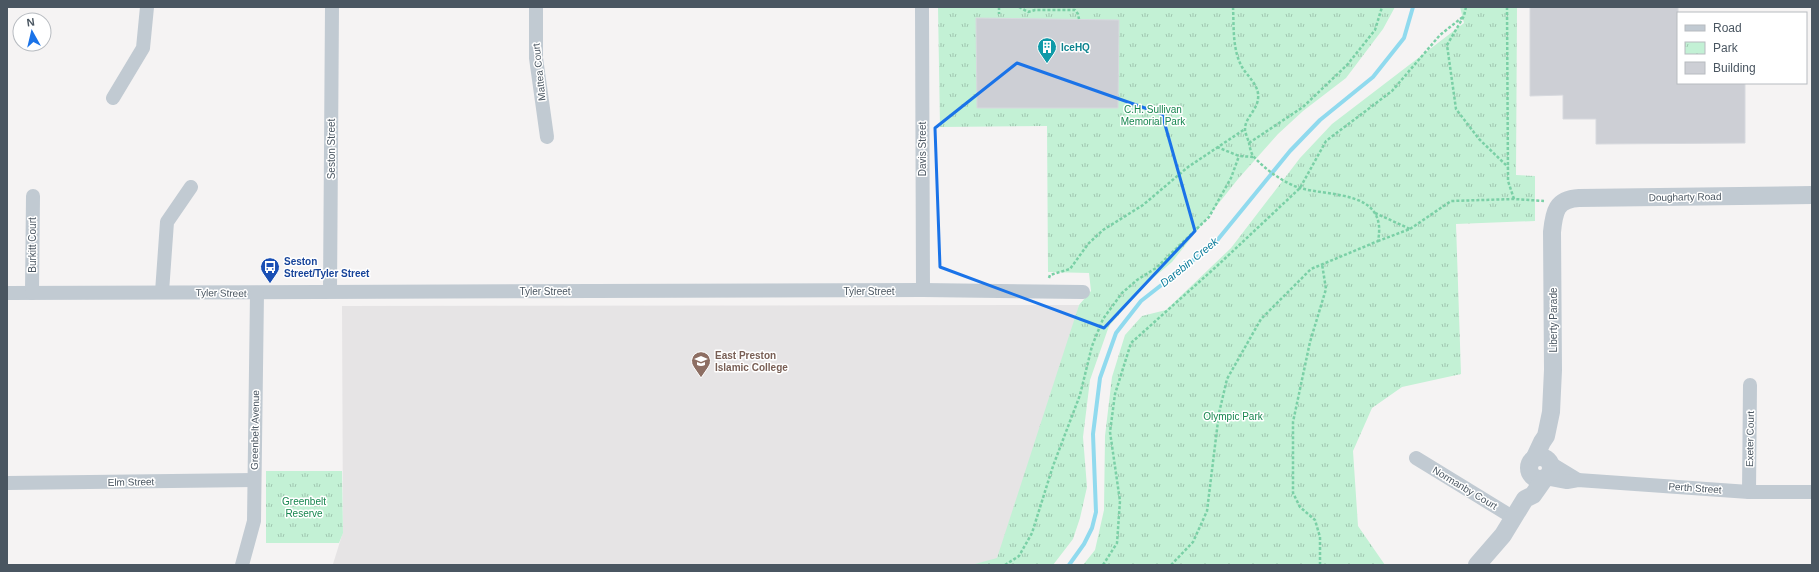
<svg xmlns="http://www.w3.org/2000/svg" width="1819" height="572" viewBox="0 0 1819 572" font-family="Arial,sans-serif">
  <defs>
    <pattern id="park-tufts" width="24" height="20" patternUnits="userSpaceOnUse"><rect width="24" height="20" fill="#c3f1d5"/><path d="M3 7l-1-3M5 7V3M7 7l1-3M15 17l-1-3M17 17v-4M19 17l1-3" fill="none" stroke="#a0c6b0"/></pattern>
  </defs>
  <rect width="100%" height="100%" fill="#f5f3f3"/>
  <path fill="#e6e4e5" d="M1079,305L1039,450L997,559L971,565H334L333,564L343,532L342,306Z"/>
  <g fill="url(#park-tufts)">
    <path d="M938,7H1395L1383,29L1346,78L1303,111L1278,134L1238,179L1172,262L1147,283L1109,326L1090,380L1083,437L1087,487L1080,518L1073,539L1053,565H971L997,558L1079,305L1091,291L1089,273L1048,272L1047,126L940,127Z"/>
    <path d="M1460,7H1517L1516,175L1535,176V221L1456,224L1461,374L1402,387L1372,408L1353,451L1358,526L1385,565H1083L1095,550L1104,510L1105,436L1112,377L1125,335L1142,316L1166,310L1231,248L1300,158L1332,124L1464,23Z"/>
    <path d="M266,471H342L343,533L339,543H266Z"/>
  </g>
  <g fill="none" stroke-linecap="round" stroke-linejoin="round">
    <path stroke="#90daee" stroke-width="4" d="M1069,565L1084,544L1092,528L1096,512L1093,434L1100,378L1116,333L1141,301L1215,243L1290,151L1320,120L1373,77L1404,38L1413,7"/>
  </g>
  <g fill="#cdcfd5" stroke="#d7d9de">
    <path d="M1530,7H1678V83H1745V143L1596,144V119H1563V95L1530,96Z"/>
    <path d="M976,18L1119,20L1118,108H977Z"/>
  </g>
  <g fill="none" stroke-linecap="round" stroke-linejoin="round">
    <g stroke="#7ad0a6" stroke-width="2.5" stroke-dasharray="3 2" stroke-linecap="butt">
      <path d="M999,7V14"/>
      <path d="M1019,7L1028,12L1035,10H1075L1078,14L1079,19"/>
      <path d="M1466,7L1464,16L1447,45L1456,109L1479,139L1508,167"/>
      <path d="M1507,7L1508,181L1514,199"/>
      <path d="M1249,143L1303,107L1347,65L1375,30L1382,7"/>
      <path d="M1217,147L1239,156L1254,157"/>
      <path d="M1375,213L1410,229L1378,241"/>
      <path d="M1410,229L1451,201L1514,199L1544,201"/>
      <path d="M1049,278L1050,275L1070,269L1088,244L1103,230L1143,205L1188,167L1245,129"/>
      <path d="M1005,565L1019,556L1032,533L1053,466L1080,395L1092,346L1103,319L1122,293L1137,280L1156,268L1209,217L1231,178L1239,156"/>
      <path d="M1103,565L1117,543L1120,501L1110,432L1115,394L1131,343L1217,266L1300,188L1326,141L1392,91L1440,35L1464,16"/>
      <path d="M1171,565L1193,542L1207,511L1219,413L1227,379L1261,319L1311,269L1378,241C1388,190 1331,197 1300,188C1284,183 1266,170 1254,157C1251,154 1250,148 1249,143C1248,139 1245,133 1245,129C1245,118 1257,110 1258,99C1260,86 1248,77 1242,67C1232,49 1234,26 1233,7"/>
      <path d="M1320,565V537L1315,520L1300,507L1293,493V422L1310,342L1326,289L1322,264"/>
    </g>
    <g stroke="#c1cad2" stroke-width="14">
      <path d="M536,7V58L547,137"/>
      <path d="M922,7L923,290"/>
      <path d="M113,98L143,48L147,7"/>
      <path d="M330,291L332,7"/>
      <path d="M162,292L167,222L191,187"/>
      <path d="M7,293L923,290L1083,292"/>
      <path d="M32,293L33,196"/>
      <path d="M1416,458L1514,518"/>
      <path d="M1550,463L1578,480"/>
      <path d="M1546,478L1567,482L1578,480L1749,492H1812"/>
      <path d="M7,483L254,480"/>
      <path d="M1749,492L1750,385"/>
      <path d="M242,565L254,521L257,293"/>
    </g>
    <g stroke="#c1cad2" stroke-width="18">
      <circle cx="1540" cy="468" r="11"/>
      <path d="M1535,457L1542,442L1546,436L1551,412L1553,370L1552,232C1554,212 1556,199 1579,198L1812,195"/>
      <path d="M1477,565L1503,535L1525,499L1533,495L1545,478"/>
    </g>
  </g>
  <path fill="none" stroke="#1a73e8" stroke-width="3" stroke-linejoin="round" d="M1017,63L1162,114L1195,231L1104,328L940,267L935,128Z"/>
  <defs>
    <g id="building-pin" transform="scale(1)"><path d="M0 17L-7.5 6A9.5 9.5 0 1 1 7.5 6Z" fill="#0f9aa8" stroke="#fff"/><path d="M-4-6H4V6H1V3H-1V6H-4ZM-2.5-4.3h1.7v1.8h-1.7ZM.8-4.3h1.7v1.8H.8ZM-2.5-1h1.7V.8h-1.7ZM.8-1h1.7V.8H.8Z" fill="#fff"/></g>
    <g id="bus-pin" transform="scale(1)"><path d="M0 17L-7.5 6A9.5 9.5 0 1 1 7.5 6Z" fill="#1a4fb4" stroke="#fff"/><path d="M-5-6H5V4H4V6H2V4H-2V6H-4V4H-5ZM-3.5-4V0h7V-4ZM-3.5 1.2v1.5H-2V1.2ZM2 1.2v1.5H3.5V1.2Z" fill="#fff"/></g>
    <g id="school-pin" transform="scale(1)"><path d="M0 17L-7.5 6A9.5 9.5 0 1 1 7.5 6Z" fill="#8d6e63" stroke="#fff"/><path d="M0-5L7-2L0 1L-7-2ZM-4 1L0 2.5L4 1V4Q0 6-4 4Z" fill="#fff"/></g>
  </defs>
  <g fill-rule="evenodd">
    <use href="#building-pin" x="1047" y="47"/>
    <use href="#bus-pin" x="270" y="267"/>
    <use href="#school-pin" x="701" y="361"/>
  </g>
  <g text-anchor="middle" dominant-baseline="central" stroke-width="3" stroke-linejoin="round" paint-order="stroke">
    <g font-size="10" font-weight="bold" fill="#0d838f" stroke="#fff" text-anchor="start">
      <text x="1061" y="47">IceHQ</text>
    </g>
    <g font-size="10" fill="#4a5661" stroke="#fff">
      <text transform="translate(539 72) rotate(-96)">Mattea Court</text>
      <text transform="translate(331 149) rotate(-90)">Seston Street</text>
      <text transform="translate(922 149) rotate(-90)">Davis Street</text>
      <text transform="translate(1685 197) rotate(-1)">Dougharty Road</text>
      <text transform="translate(32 245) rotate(-90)">Burkitt Court</text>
      <text x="545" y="291">Tyler Street</text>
      <text x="869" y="291">Tyler Street</text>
      <text transform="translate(221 293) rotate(1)">Tyler Street</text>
      <text transform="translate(1553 320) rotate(-90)">Liberty Parade</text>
      <text transform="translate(255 430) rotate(-89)">Greenbelt Avenue</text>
      <text transform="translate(1750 439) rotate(-89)">Exeter Court</text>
      <text transform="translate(131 482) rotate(-1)">Elm Street</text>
      <text transform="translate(1465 488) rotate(31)">Normanby Court</text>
      <text transform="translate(1695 488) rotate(4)">Perth Street</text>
    </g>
    <g font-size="10" fill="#17864f" stroke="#fff">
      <text x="1153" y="109">C.H. Sullivan<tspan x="1153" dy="12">Memorial Park</tspan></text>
      <text x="1233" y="416">Olympic Park</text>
      <text x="304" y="501">Greenbelt<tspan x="304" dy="12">Reserve</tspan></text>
    </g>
    <g font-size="10" font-weight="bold" fill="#164399" stroke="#fff" text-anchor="start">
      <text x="284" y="261">Seston<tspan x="284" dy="12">Street/Tyler Street</tspan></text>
    </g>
    <g font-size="10" font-weight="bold" fill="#785e54" stroke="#fff" text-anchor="start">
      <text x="715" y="355">East Preston<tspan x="715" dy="12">Islamic College</tspan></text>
    </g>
    <g font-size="11" font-style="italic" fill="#0c7c9b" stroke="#fff">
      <text transform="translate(1189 262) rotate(-39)">Darebin Creek</text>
    </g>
  </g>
  <rect width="1819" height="572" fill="none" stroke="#4a5661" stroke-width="16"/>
  <rect x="1677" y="12" width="130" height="72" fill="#ffffff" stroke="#b7bbc0"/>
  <rect x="1685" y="25" width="20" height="6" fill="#c1cad2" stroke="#b7bbc0"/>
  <text x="1713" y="32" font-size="12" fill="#4a5661">Road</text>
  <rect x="1685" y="42" width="20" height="12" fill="url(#park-tufts)" stroke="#b7bbc0"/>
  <text x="1713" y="52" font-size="12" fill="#4a5661">Park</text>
  <rect x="1685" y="62" width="20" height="12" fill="#cdcfd5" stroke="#b7bbc0"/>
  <text x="1713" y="72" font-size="12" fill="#4a5661">Building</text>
  <g transform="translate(32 32) rotate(352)"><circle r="19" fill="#ffffff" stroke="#b7bbc0"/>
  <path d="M0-3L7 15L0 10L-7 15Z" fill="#1a73e8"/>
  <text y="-6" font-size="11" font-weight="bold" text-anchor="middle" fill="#4a5661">N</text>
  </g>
</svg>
